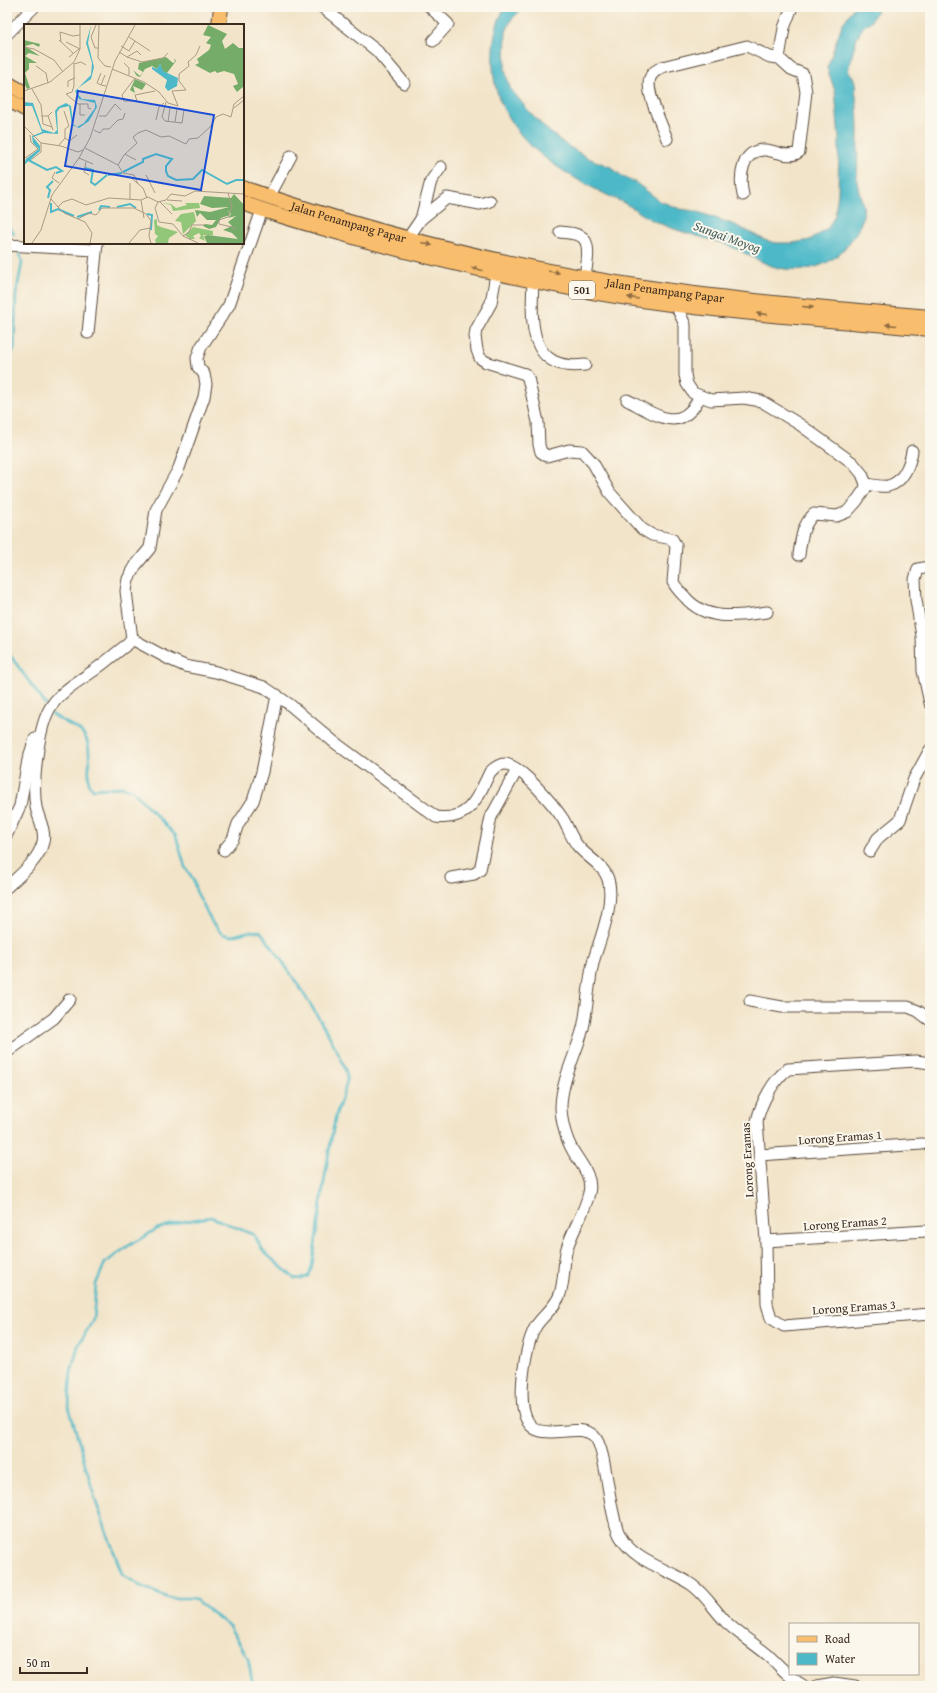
<svg xmlns="http://www.w3.org/2000/svg" width="937" height="1693" viewBox="0 0 937 1693" font-family="'Gentium Book Plus',serif">
  <rect width="100%" height="100%" fill="#fbf7ec"/>
  <filter id="ink" filterUnits="userSpaceOnUse"><feTurbulence type="fractalNoise" baseFrequency=".025" numOctaves="2"/><feDisplacementMap in="SourceGraphic" scale="8" xChannelSelector="R" yChannelSelector="G"/><feConvolveMatrix kernelMatrix="1 2 1 2 8 2 1 2 1" color-interpolation-filters="sRGB"/></filter>
  <filter id="wash" filterUnits="userSpaceOnUse"><feTurbulence type="fractalNoise" baseFrequency=".012" numOctaves="4" result="noise"/><feDisplacementMap in="SourceGraphic" scale="16" xChannelSelector="R" yChannelSelector="G"/><feGaussianBlur stdDeviation="0.9" result="paint"/><feColorMatrix in="noise" values="0 0 0 0 0 0 0 0 0 0 0 0 0 0 0 0 0 1.4 0 .05"/><feComposite in="paint" operator="in"/></filter>
  <g filter="url(#wash)">
    <rect width="100%" height="100%" fill="#f2e4c9"/>
    <path fill="#4db9c8" stroke="#447273" d="M505,7H527L521,10L511,20L506,32L505,69L510,88L527,109L545,128L566,145L588,158L611,167L623,177L635,182L660,201L680,209L695,211L735,225L767,241L777,243H793L810,240L818,235L828,228L835,215L838,193L839,139L835,91L827,68L842,25L854,7H879L871,21L864,26L857,37L848,70C850,73 853,76 854,79C856,83 855,91 856,96C859,122 858,148 857,175C856,185 861,196 863,206C866,223 851,242 839,254C824,268 804,271 785,269C767,268 743,250 724,244C703,237 682,233 661,224C647,219 636,209 622,202C565,176 496,138 493,67C492,44 494,27 505,7Z"/>
    <g fill="none" stroke-linecap="round" stroke-linejoin="round">
      <g stroke="#4db9c8" stroke-width="2.5">
        <path d="M7,224L14,234"/>
        <path d="M7,356L14,350L16,295L22,263L19,250"/>
        <path d="M7,651L46,705"/>
        <path d="M52,714C61,721 70,724 79,730C95,741 87,767 89,785L93,789L123,787L132,790L176,836L185,867L193,879L196,891L213,924L222,934L232,936L247,932L260,931C277,952 348,1056 347,1079C347,1087 337,1109 335,1119C325,1168 319,1218 312,1266L309,1276L301,1279L294,1278L264,1252L254,1235L211,1217L180,1222L157,1229L128,1246L105,1263L96,1284L93,1320L78,1346L71,1372L69,1407L96,1502L122,1574L140,1586L168,1598H193L229,1626L248,1658L253,1686"/>
      </g>
    </g>
  </g>
  <g filter="url(#ink)">
    <g fill="none" stroke-linecap="round" stroke-linejoin="round">
      <g stroke="#564638" stroke-width="13">
        <g id="minor">
          <path d="M322,7L377,51L404,83"/>
          <path d="M430,7L448,24L433,41"/>
          <path d="M7,34L34,7"/>
          <path d="M779,58L784,28L792,7"/>
          <path d="M667,139C662,125 645,92 650,78C652,72 657,70 662,67L747,46L770,57L779,58L791,69L803,74L806,92L799,152C790,159 776,151 766,150C741,148 739,178 743,195"/>
          <path d="M269,197L291,156"/>
          <path d="M421,219L431,181L441,167"/>
          <path d="M560,232C566,233 580,233 584,239C591,247 586,268 585,277"/>
          <path d="M408,238L421,219L447,198L480,204L490,201"/>
          <path d="M7,245L95,250"/>
          <path d="M496,274L491,303L476,330L475,336L477,350L480,358L486,362L525,374L528,378L538,422L539,445L541,452L547,456L569,450L582,451L593,463L610,493L642,529L652,535L672,539L676,546L673,582C676,588 681,593 685,597C706,622 738,616 767,612"/>
          <path d="M533,281C531,322 528,372 585,365"/>
          <path d="M676,305L685,325V375L687,384L693,393L711,400L744,398L761,401L799,424L853,463L862,474L866,484L865,489L856,502L847,512L837,516L814,514C802,525 801,540 799,555"/>
          <path d="M88,333L97,243"/>
          <path d="M627,400C644,408 672,430 689,412C694,408 697,402 700,397"/>
          <path d="M866,484C873,485 881,487 888,486C903,483 910,464 912,451"/>
          <path d="M930,567L918,569L915,579L916,600L922,636L923,671L930,703"/>
          <path d="M132,639L169,659L185,666L216,672L264,687L289,704L334,742L436,817C470,822 478,796 490,772C495,767 499,764 505,764C520,764 555,807 563,819C568,828 571,837 577,845C586,857 603,864 608,879C615,902 601,937 594,959C588,982 588,1006 583,1028C576,1055 562,1078 561,1106C561,1121 566,1139 573,1151C581,1164 593,1177 589,1193C585,1212 573,1229 567,1248C563,1262 565,1279 560,1294C556,1307 543,1315 536,1326C525,1345 519,1391 524,1412C533,1450 575,1419 594,1436C607,1448 608,1513 620,1536C634,1562 669,1569 692,1585C706,1595 715,1611 727,1623C740,1635 755,1644 769,1656C780,1666 790,1679 804,1686"/>
          <path d="M7,834L20,806L28,760L35,739"/>
          <path d="M224,850L233,839L238,824L253,801L262,772L277,695"/>
          <path d="M870,851L878,838L900,820L914,779L930,750"/>
          <path d="M451,878L474,874L480,870L491,817L517,770"/>
          <path d="M7,887C20,875 39,860 43,842C46,830 38,818 36,807C32,784 38,728 50,708C60,691 81,680 96,669C107,661 117,652 128,644L132,639L126,591L128,579L136,565L150,548L156,510L179,468L204,397L206,384L204,374L198,367L197,358L201,347L229,305L262,210"/>
          <path d="M750,1001L782,1007H908L918,1011L930,1020"/>
          <path d="M7,1052L54,1018L70,999"/>
          <path d="M930,1063L916,1061L788,1069C773,1080 761,1103 757,1121L766,1241L767,1304L771,1318L784,1326L930,1314"/>
          <path d="M759,1155L922,1144"/>
          <path d="M766,1241L926,1231"/>
          <path d="M817,1686L834,1683L855,1686"/>
        </g>
      </g>
      <g stroke="#564638" stroke-width="16">
        <g id="major">
          <path d="M219,25L221,7"/>
          <path d="M7,83L25,93"/>
          <path d="M7,99L25,109"/>
          <path id="s1" d="M243,188C373,233 507,267 643,287C738,301 834,309 930,317"/>
          <path d="M243,203C283,218 324,228 364,240C467,268 572,292 678,305C761,315 846,321 930,329"/>
        </g>
      </g>
      <use href="#minor" stroke="#fff" stroke-width="11"/>
      <use href="#major" stroke="#f9be6d" stroke-width="14"/>
    </g>
    <defs><path id="oneway-solid" d="M-6-.8H1V-3.2L6.5 0L1 3.2V.8H-6Z"/></defs>
    <g fill="#906d42">
      <use href="#oneway-solid" transform="translate(427 244) rotate(15)"/>
      <use href="#oneway-solid" transform="translate(477 269) rotate(-166)"/>
      <use href="#oneway-solid" transform="translate(554 272) rotate(9)"/>
      <use href="#oneway-solid" transform="translate(633 298) rotate(-171)"/>
      <use href="#oneway-solid" transform="translate(808 307) rotate(5)"/>
      <use href="#oneway-solid" transform="translate(762 314) rotate(-174)"/>
      <use href="#oneway-solid" transform="translate(891 325) rotate(-175)"/>
    </g>
  </g>
  <g text-anchor="middle" dominant-baseline="central" stroke-width="4" stroke-linejoin="round" paint-order="stroke">
    <rect fill="#fbf7ec" stroke="#75685c" stroke-width="1" x="569" y="281" width="26" height="18" rx="3"/>
    <g font-size="11" font-weight="bold" fill="#3b2a1e">
      <text x="582" y="290">501</text>
    </g>
    <g font-size="12" fill="#3b2a1e" stroke="#fbf7ec">
      <text stroke="none"><textPath href="#s1" startOffset="111">Jalan Penampang Papar</textPath></text>
      <text stroke="none"><textPath href="#s1" startOffset="435">Jalan Penampang Papar</textPath></text>
      <text transform="translate(840 1137) rotate(-4)">Lorong Eramas 1</text>
      <text transform="translate(747 1160) rotate(-93)">Lorong Eramas</text>
      <text transform="translate(845 1223) rotate(-4)">Lorong Eramas 2</text>
      <text transform="translate(854 1307) rotate(-4)">Lorong Eramas 3</text>
    </g>
    <g font-size="13" font-style="italic" fill="#415c5a" stroke="#fbf7ec">
      <text transform="translate(727 237) rotate(20)">Sungai Moyog</text>
    </g>
  </g>
  <g transform="translate(24 24)">
    <rect width="220" height="220" fill="#f2e4c9"/>
    <path d="M138,179L147,180L152,184L163,181L161,179H175L176,184L149,187L147,181ZM170,188L172,197L159,210L157,198L151,197L157,190ZM133,195V201L137,203L154,208L145,214L144,219H132L131,216L134,212L131,210L130,196ZM169,203L189,207V211H179L181,217L175,214L177,212L175,209L169,212L171,215H166L161,211Z" fill="#92c779"/>
    <path d="M184,1L203,10L198,17L201,25L209,19L215,24H220V62L213,68L209,62L214,60L210,50L200,47L193,49L191,47L186,49L171,41L175,39L173,35L185,26L187,21L182,19L187,13L179,11ZM0,16L16,20L15,23L9,20L1,22L16,32L5,29L1,32L13,39H5V45L1,49L6,64L3,65L0,59ZM142,33L149,39L151,38L150,34L152,37L143,49L138,47L136,40L133,45L128,42L121,45L116,53L113,52L109,46L116,52L119,48L114,45L115,39ZM111,55L122,60L118,66L109,62L111,69L106,66ZM210,170L220,181V219H183L180,212L184,211L214,215L208,209L199,206L208,202L204,198L212,192L204,194L207,190L204,186L206,191L197,194L192,203L185,205L179,202L181,200L188,201L192,196H183L176,189L173,193L171,186L186,188L205,183L188,184L176,180L180,172L207,174Z" fill="#75ac69"/>
    <path d="M67,1L64,19L70,43L67,55L54,64L53,69L58,75L71,76L73,83L65,97L55,104L48,101L45,82L36,84L33,88L34,110L20,109L9,113L16,122V127L0,141L2,135L15,125L9,119L8,112L18,108L8,82H0V78L9,79L18,105L30,109L33,106L31,87L34,83L42,79L47,82L49,100L53,103L60,99L71,84V79L55,75L51,67L67,51L68,39L62,19ZM136,40L139,47L154,54L153,62L144,67L141,63L143,56L128,45V43L133,45Z" fill="#4db9c8"/>
    <path fill="none" stroke="#4db9c8" stroke-width="2" d="M7,133L6,137L23,146L32,143L38,147L32,149M61,144L69,146L67,158L71,161L83,151M99,148L119,138V135L132,130L148,135L142,142V147L144,152L152,156L169,155L178,146L203,160L212,156H220M84,151L98,149M24,174L26,166L23,163L29,157M27,179V188L34,185L50,192M93,183L106,180L112,184M75,186L77,182L86,183M123,190L128,191L127,206M53,193L68,188"/>
    <path fill="none" stroke="#a99a85" stroke-width="1" d="M72,1L67,13L71,24H74M75,1L74,34L81,42L87,43M105,13L126,27M35,16L49,29M37,18L36,8L49,12L56,11M42,18L56,25M97,22L105,27L111,17M0,23L10,25L30,36L39,48M95,28L103,33L113,27L117,31M45,33L55,25M103,33L118,38L139,34L144,29M50,39V62L48,68L42,70L54,80H64V84L67,85M100,39L105,44V51M50,40L57,38L62,41M12,42L22,49L24,59M88,45L120,58L135,68L144,79L154,82L148,67L162,66L155,57V50L165,42L164,38L172,31L176,22M81,51L77,61L82,62M111,54L98,71L100,77H113L111,71L131,67M77,61L73,59L77,49M44,63V57L51,54M8,65L17,81L19,100L28,103M0,67L26,58L50,38L56,25V1M142,78L138,93L141,97L158,99L160,86M56,80V91H61M210,84L220,76M17,92H24L28,88M24,92L29,106M75,92H82L91,80L97,86M132,96L135,83L140,79M144,98L146,84M151,98L153,85M0,102L17,119L37,122L54,128L59,126M70,106L76,109L79,105H85L94,96L99,95L101,89M41,114L45,117L53,111M35,121L41,114V105L45,102L40,87M61,124L94,141L99,149L110,151L114,160M101,130L112,136M1,134L14,125L7,118L6,111M55,134L69,140M8,135L17,128V119M62,138L60,148L65,151M94,141L100,131L113,119L109,113L114,109L122,106L137,113L145,112L162,120L165,115L174,114L187,102L192,93L199,90L207,93L210,80L220,72M31,148L28,154L35,159M122,151L131,169M105,152L119,164L123,174M204,169L208,183L204,193L195,196V200L212,204M27,175L34,183L39,178L48,175L62,181L85,174L117,176L124,173L134,178L142,176L147,170L161,172L171,167L220,170M106,175V159M117,176L120,194M143,176L158,177M135,177L148,190M134,178L131,184L135,198L149,200L159,212L174,219M34,183L40,189L54,195L65,189L72,191L78,184H110L122,190L127,197L125,212L127,219M54,195L61,198L68,209L66,219M159,212L165,208L168,201H180M8,219L17,206L28,171L55,134L66,114L91,37L111,1M105,219L116,206L126,204"/>
    <path fill="#1d4ed8" fill-opacity="0.15" stroke="#1d4ed8" stroke-width="2" d="M54,67L190,91L177,166L41,142Z"/>
    <rect width="220" height="220" fill="none" stroke="#3b2a1e" stroke-width="2"/>
  </g>
  <rect width="937" height="1693" fill="none" stroke="#fbf7ec" stroke-width="24"/>
  <rect x="789" y="1623" width="130" height="52" fill="#fbf7ec" stroke="#aea59a"/>
  <rect x="797" y="1636" width="20" height="6" fill="#f9be6d" stroke="#aea59a"/>
  <text x="825" y="1643" font-size="12" fill="#3b2a1e">Road</text>
  <rect x="797" y="1653" width="20" height="12" fill="#4db9c8" stroke="#aea59a"/>
  <text x="825" y="1663" font-size="12" fill="#3b2a1e">Water</text>
  <path d="M20 1667v6h67v-6" fill="none" stroke="#3b2a1e" stroke-width="2"/>
  <text x="26" y="1667" font-size="12" fill="#3b2a1e" stroke="#fbf7ec" stroke-width="3" paint-order="stroke">50 m</text>
</svg>
